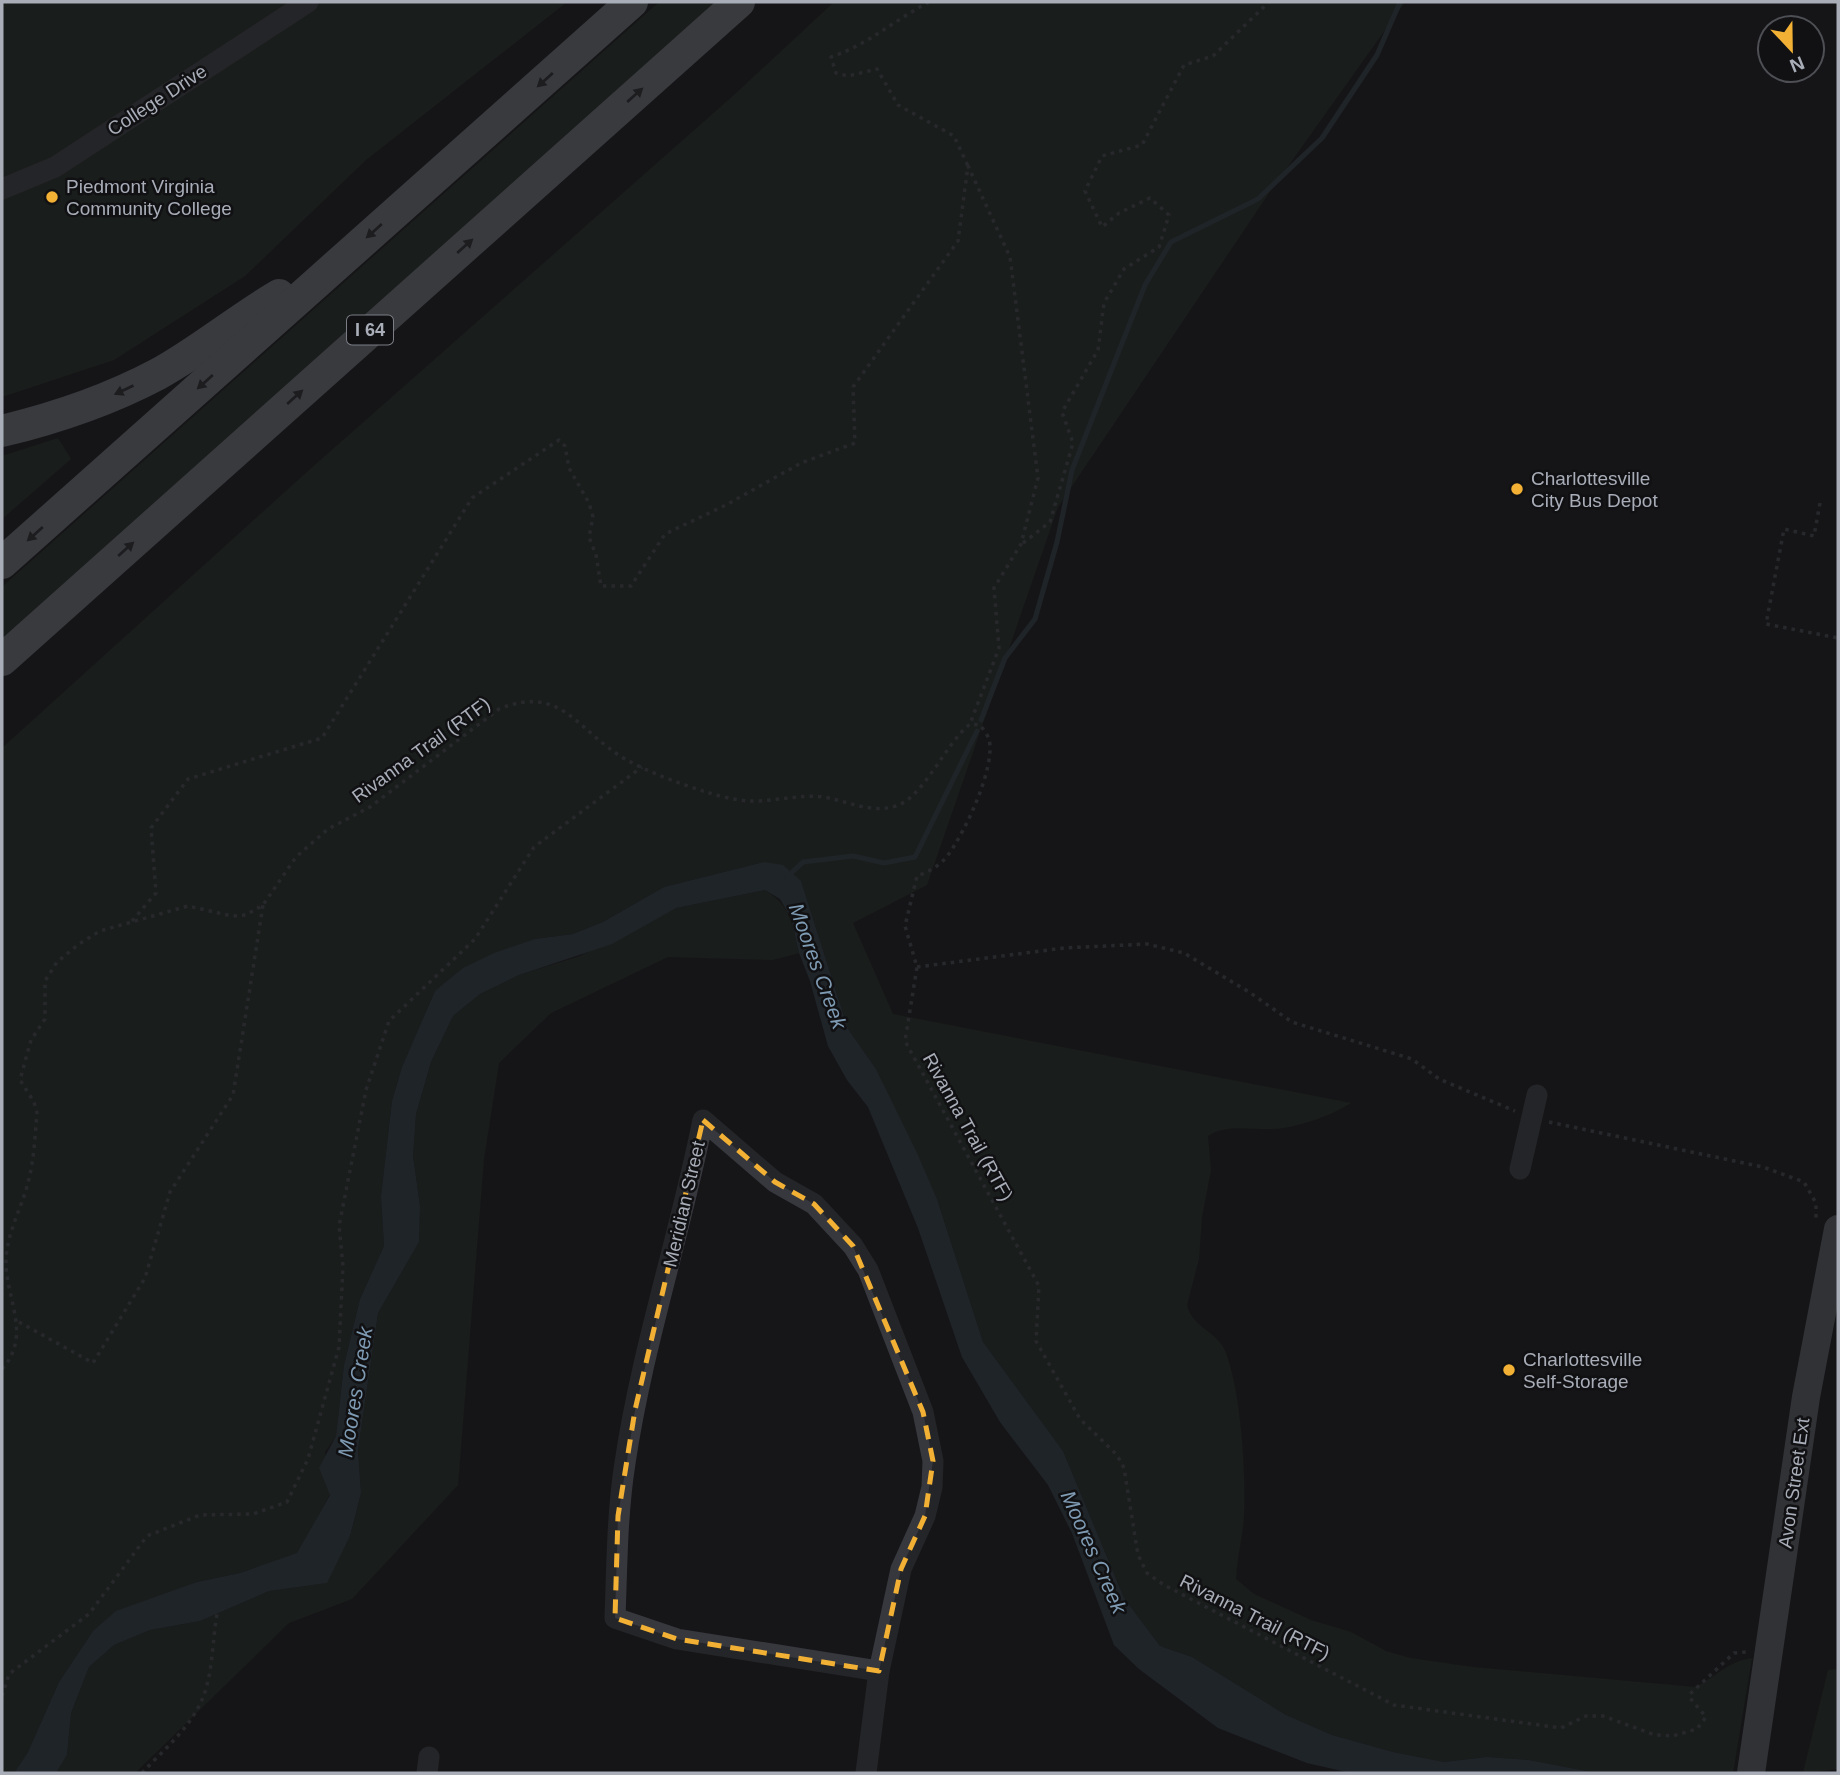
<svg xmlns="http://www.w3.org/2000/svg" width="1840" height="1775" viewBox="0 0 1840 1775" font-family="Helvetica,sans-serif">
  <rect width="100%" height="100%" fill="#161618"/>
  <g fill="#1e261f">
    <path d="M2,2H567L366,160L245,276L114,360L2,397Z"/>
    <path d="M659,2H729L2,648V587Z"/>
    <path d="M834,2H1405L1269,193L1058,507L927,885L853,923L893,1014L1351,1103C1332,1115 1306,1124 1284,1128C1259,1132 1228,1122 1208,1136L1211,1170L1202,1217L1199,1259L1187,1305C1192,1328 1218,1331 1226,1353C1241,1394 1246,1471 1244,1515C1243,1536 1237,1557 1236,1579L1254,1594L1311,1620L1351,1632L1386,1651L1410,1658L1473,1667L1695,1687C1717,1677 1726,1662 1752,1658L1733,1773H1597L1529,1760L1487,1757L1444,1762L1393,1752L1332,1735L1286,1715L1192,1657L1160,1646L1124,1598L1063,1451L983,1342L937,1199L876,1069L848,1029L801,881L764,862L664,887L603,922L573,934L535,939L435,991L402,1067L392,1101L381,1196L384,1246L360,1299L344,1365L336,1436L325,1452L330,1494L298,1553L240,1573L196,1582L93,1631L59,1682L28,1752L14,1773H2V748L308,471L734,95Z"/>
    <path d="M58,438L71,459L2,519V456Z"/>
    <path d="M765,890C792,907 792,924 799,953L773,960L668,957L551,1013L499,1063L484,1159L458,1485L352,1599L289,1623L135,1773H56L67,1755L71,1713L89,1667L114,1645L150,1630L200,1621L269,1591L326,1583L350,1536L361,1493L358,1450L378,1313L419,1242L420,1206L413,1156L416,1114L431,1062L453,1016L480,994L519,975L580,956L676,908Z"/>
    <path d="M1838,1669V1769L1803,1773L1828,1670Z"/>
  </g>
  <path fill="#2c353c" d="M764,862L783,865L801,881L848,1029L876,1069L917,1153L937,1199L983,1342L1063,1451L1124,1598L1160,1646L1192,1657L1286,1715L1332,1735L1393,1752L1444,1762L1487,1757L1529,1760L1597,1773H1351L1307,1763L1218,1728L1139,1669L1114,1645L1072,1533L1048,1485L1000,1422L962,1357L918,1228L868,1107L847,1080L828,1046L810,981L799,953L791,918L780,899L765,890L676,908L612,944L519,975L480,994L453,1016L431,1062L416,1114L413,1156L420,1206L419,1242L378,1313L358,1450L361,1493L350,1536L327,1583L269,1591L200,1621L150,1630L114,1645L89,1667L71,1713L67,1755L56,1773H14L28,1752L59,1682L93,1631L116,1611L197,1582L240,1573L297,1553L330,1495L319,1468L336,1436L344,1365L360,1299L384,1246L381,1196L392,1101L402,1067L435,991L463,968L494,953L535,939L573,934L603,922L664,887Z"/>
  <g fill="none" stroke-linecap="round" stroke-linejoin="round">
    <g stroke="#2c353c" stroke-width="5">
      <path d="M981,720L1005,658L1035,619L1057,542L1072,470L1145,285L1171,242L1258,199L1322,138L1377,55L1400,2"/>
      <path d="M787,877L803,862L853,856L884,863L915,857L977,731"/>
    </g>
    <g stroke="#3d3f44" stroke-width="3.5" stroke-dasharray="3.5 5" stroke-linecap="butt">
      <path d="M929,2C893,21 869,44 831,57L836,73L848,76L877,69L898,105L954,136L968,166"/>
      <path d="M1820,503L1814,536L1784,529L1766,624L1838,638"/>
      <path d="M1023,543L1050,522L1073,443L1062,412L1098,350L1104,303L1124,269L1159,247L1169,215L1150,198L1119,213L1102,227L1085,191L1102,156L1142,145L1184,65L1213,56L1269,2"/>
      <path d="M132,921L156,893L151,828L188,779L322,738L472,498L559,440L565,446L569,468L589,503L593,517L589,537L596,555L601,586H631L665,534L726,505L801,463L855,443L853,387L958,241L968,166L1010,257L1038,478L1021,544L994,588L999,648L970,724"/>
      <path d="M917,967L1064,948L1147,944L1184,953L1249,992L1292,1022L1412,1059L1439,1079L1515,1111"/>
      <path d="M1549,1122L1763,1167L1804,1182L1816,1203V1221"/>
      <path d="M19,1322L93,1363L145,1278L170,1192L233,1095L263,905"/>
      <path d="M2,1369C31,1337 8,1302 6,1266C5,1236 21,1210 28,1183C34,1160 35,1136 37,1113L34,1102L20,1080L31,1040L45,1019V981L57,962L79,944L100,931L188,906L232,916L246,915L263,905L296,857L328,829L370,807L499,709C563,683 578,733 627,760C650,773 681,784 706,792C719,796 735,800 748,801C773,802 799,794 823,797C848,801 871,814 896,806C923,798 946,743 970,724L980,725C983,729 987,734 989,739C996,767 965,832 948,855C940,866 928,872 917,876L905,926L917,967L905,1041L1039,1286L1036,1341L1080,1419L1117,1455L1124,1468L1138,1555L1147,1573L1164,1585L1394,1705L1561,1728L1586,1716H1603L1655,1735L1673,1736L1697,1729L1706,1717L1690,1698V1694L1734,1653L1747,1652"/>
      <path d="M2,1696L9,1674L89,1614L147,1536L200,1515L253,1514L287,1502L308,1459L339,1347L343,1266L339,1226L366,1090L389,1021L475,939L534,847L642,767"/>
      <path d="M142,1773C166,1747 198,1722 207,1685C213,1662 213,1637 217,1614"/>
    </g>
    <g stroke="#37383d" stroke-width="21">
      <path d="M2,189L55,167L308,2"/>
      <path d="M703,1120L775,1182L814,1204L853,1246L868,1270L923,1412L933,1461L932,1487L925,1516L901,1569L879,1671L677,1639L615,1618C617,1566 617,1514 625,1463C642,1348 680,1235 703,1120Z"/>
      <path d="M1520,1169L1537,1095"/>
      <path d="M427,1773L429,1757"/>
      <path d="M866,1773L879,1671"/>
    </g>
    <path stroke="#53555c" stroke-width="28" d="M1751,1773L1806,1397L1838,1229"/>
    <g stroke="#63666e" stroke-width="32">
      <path d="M2,431C56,418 109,400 158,374C200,351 238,319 279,295"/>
      <path d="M2,563L632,2"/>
      <path d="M2,660L739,2"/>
    </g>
  </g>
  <defs><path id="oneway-solid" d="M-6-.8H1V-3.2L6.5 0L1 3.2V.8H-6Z" transform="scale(1.75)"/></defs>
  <g fill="#26262a">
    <use href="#oneway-solid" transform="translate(545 80) rotate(138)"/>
    <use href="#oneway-solid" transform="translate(635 95) rotate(-42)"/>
    <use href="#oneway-solid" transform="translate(374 231) rotate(138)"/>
    <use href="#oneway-solid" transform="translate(465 246) rotate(-42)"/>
    <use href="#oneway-solid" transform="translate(205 382) rotate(138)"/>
    <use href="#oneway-solid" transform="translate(124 390) rotate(155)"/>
    <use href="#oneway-solid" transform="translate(295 397) rotate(-42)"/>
    <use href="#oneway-solid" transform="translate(35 534) rotate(138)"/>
    <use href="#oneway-solid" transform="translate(126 549) rotate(-42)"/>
  </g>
  <path d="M0 0H1840V1775H0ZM703,1120L775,1182L814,1204L853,1246L923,1412L933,1461L925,1516L901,1569L879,1671L677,1639L615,1618L618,1516L635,1410Z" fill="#161618" fill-opacity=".55" fill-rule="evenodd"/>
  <path fill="none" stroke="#f2b134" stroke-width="5" stroke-dasharray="14 9" stroke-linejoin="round" d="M703,1120L775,1182L814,1204L853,1246L923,1412L933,1461L925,1516L901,1569L879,1671L677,1639L615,1618L618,1516L635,1410Z"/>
  <g fill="#f2b134" stroke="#111113" stroke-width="2.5">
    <circle cx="52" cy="197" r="7"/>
    <circle cx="1517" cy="489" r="7"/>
    <circle cx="1509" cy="1370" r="7"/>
  </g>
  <g text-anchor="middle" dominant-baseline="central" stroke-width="5" stroke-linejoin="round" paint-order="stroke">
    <rect fill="#111113" stroke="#7b7e86" stroke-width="2" x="347" y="315.5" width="46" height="29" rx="5"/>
    <g font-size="18" font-weight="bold" fill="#a8adb8">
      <text x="370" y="330">I 64</text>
    </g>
    <g font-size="19" fill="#a8adb8" stroke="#111113">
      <text transform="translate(157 100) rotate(-33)">College Drive</text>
      <text transform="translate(421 750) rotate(-36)">Rivanna Trail (RTF)</text>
      <text transform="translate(968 1127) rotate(61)">Rivanna Trail (RTF)</text>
      <text transform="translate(684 1204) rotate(-77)">Meridian Street</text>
      <text transform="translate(1794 1483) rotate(-82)">Avon Street Ext</text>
      <text transform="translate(1255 1617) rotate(27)">Rivanna Trail (RTF)</text>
    </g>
    <g font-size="19" fill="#a8adb8" stroke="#111113" text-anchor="start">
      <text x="66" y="186">Piedmont Virginia<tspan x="66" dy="22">Community College</tspan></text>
      <text x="1531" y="478">Charlottesville<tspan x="1531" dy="22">City Bus Depot</tspan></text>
      <text x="1523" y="1359">Charlottesville<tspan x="1523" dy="22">Self-Storage</tspan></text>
    </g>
    <g font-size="21" font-style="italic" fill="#7f9bb3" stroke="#111113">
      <text transform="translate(818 966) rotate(70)">Moores Creek</text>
      <text transform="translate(355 1392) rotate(-81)">Moores Creek</text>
      <text transform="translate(1094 1552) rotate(66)">Moores Creek</text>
    </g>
  </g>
  <rect width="1840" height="1775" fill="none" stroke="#a8adb8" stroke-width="7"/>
  <g transform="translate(1791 49) rotate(158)"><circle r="33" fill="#111113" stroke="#4d4f55" stroke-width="2"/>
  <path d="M0-5L12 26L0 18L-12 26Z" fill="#f2b134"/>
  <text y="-10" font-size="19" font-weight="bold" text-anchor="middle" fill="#a8adb8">N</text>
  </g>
</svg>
